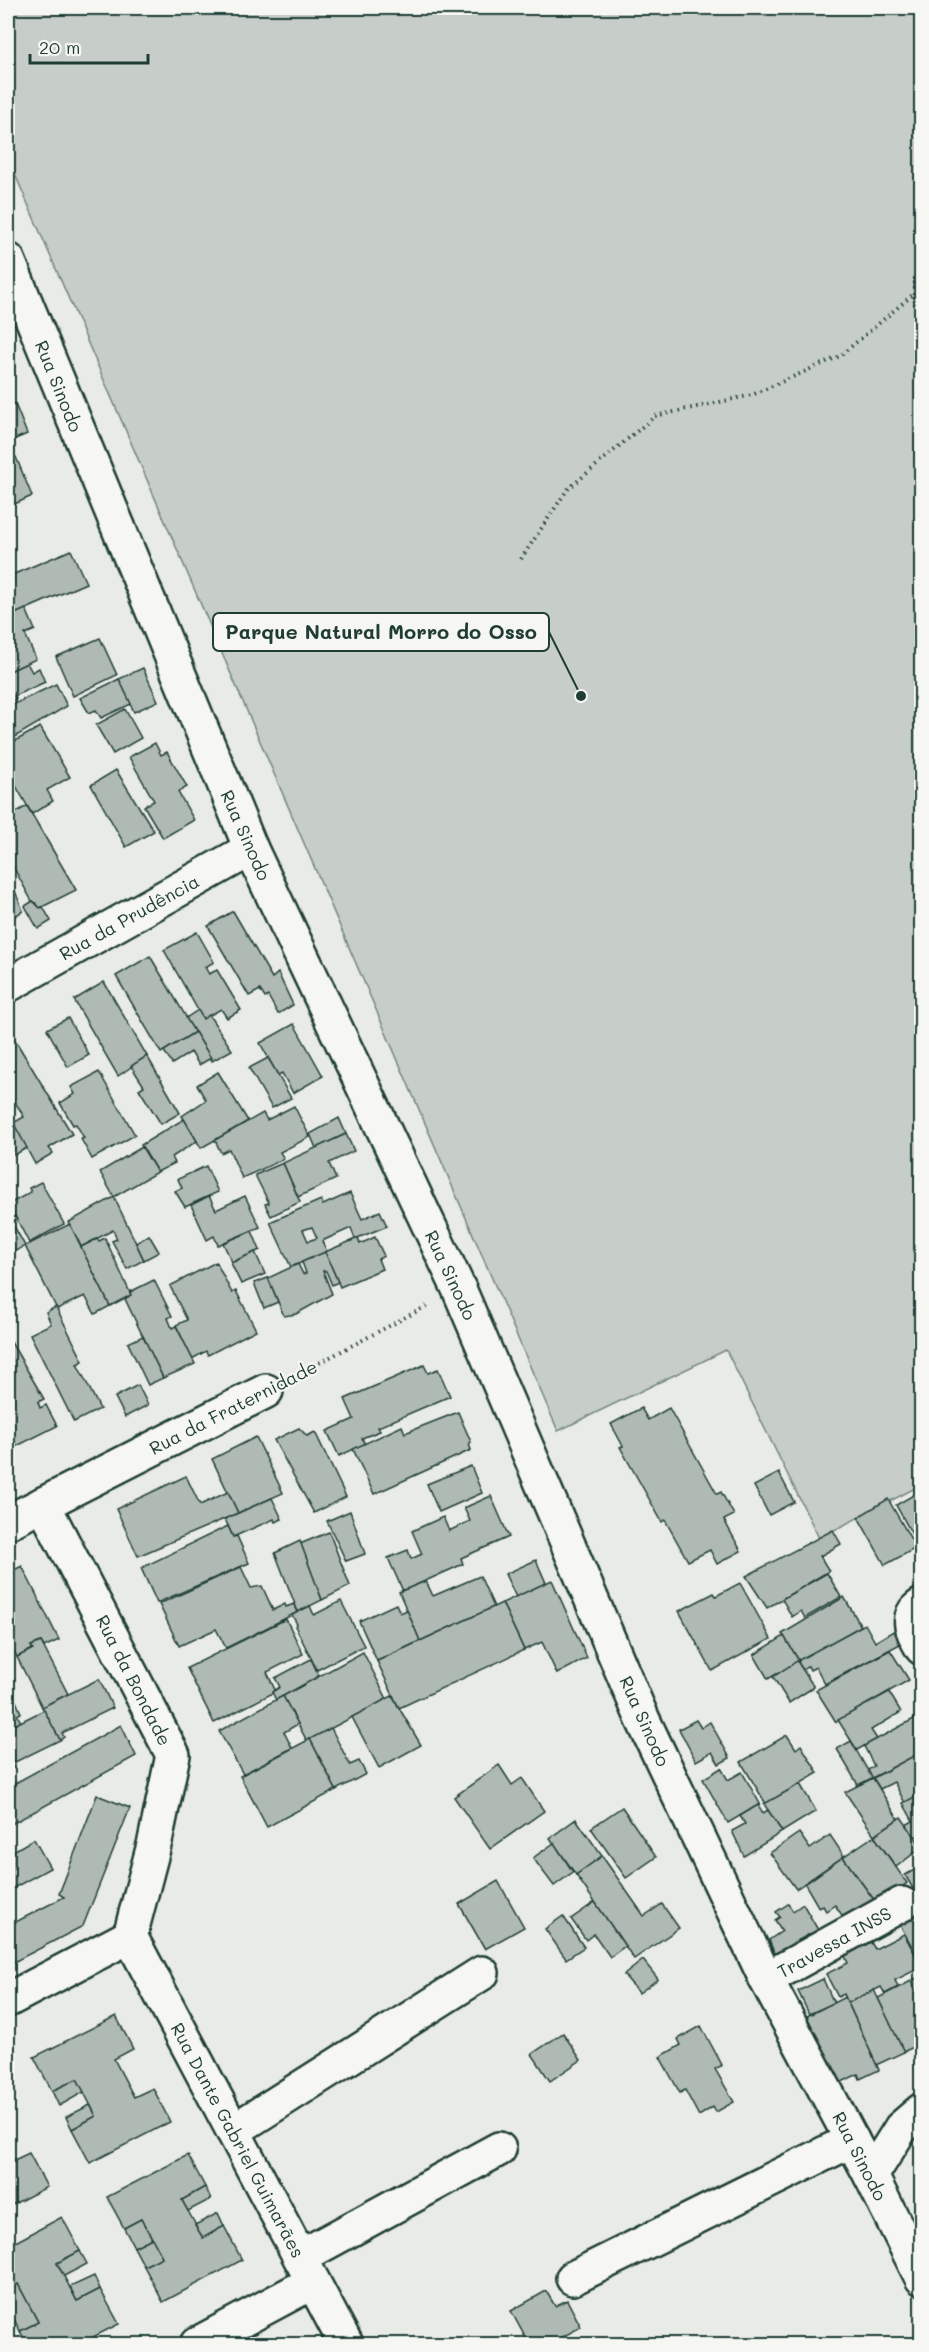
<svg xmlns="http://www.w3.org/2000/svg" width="929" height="2352" viewBox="0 0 929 2352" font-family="Mali,sans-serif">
  <rect width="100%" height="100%" fill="#e9ebe7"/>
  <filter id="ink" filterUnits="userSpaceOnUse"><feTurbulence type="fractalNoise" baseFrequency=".0167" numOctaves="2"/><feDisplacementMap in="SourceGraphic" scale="12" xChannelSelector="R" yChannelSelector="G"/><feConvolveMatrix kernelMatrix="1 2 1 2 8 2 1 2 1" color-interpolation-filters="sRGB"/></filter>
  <g filter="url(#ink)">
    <path fill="#c7cec9" stroke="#73867e" stroke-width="1.5" d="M8,8H921V1485L819,1538L726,1350L558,1431L8,158Z"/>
    <g fill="#b0bab5" stroke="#1f3d34" stroke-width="1.5" fill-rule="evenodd">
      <path d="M15,404L27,434L8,442V407Z"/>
      <path d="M16,457L32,496L8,507V461Z"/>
      <path d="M71,550L86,583L8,617V583L14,580L12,575Z"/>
      <path d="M26,609L35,630L25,634L36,659L8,672V617Z"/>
      <path d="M100,638L117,675L73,696L56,657Z"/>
      <path d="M27,663L32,672L39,668L45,682L14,696L16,699L8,703V672Z"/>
      <path d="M143,668L158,701L134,712L119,679Z"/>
      <path d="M119,679L131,704L101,718L96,710L89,713L80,698Z"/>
      <path d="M56,684L67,706L8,741V707Z"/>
      <path d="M125,709L141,738L113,754L96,725Z"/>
      <path d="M40,727L70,777L47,790L53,801L32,814L8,772V745Z"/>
      <path d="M155,743L161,755L167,752L187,787L178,792L194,820L163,838L144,806L154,801L129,757Z"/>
      <path d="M116,770L154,831L126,847L91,785Z"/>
      <path d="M8,772L16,786L8,790Z"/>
      <path d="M27,806L76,890L40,908L36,903L34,905L8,857V817Z"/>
      <path d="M11,881L23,911L8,920V882Z"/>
      <path d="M33,901L40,908L43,907L51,921L38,929L25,906Z"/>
      <path d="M233,911L272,978L278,973L293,1005L278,1014L268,996L265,998L260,990L249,996L208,926Z"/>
      <path d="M197,932L214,962L205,967L209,974L217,970L241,1010L227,1018L221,1009L203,1019L164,950Z"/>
      <path d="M150,956L195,1032L161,1053L116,976Z"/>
      <path d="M104,982L147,1056L118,1076L74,1000Z"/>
      <path d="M198,1010L203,1019L209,1015L232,1050L212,1061L186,1018Z"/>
      <path d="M68,1018L89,1055L68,1067L47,1029Z"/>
      <path d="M294,1024L323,1076L293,1093L282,1073L278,1075L260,1043Z"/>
      <path d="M195,1032L211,1058L199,1065L191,1052L172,1064L164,1051Z"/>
      <path d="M12,1035L72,1134L49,1148L53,1153L35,1164L13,1123L24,1117L8,1090V1038Z"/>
      <path d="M147,1056L180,1113L161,1124L139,1089L144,1086L131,1066Z"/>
      <path d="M268,1058L291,1098L272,1108L249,1068Z"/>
      <path d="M99,1072L135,1135L92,1159L81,1139L84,1138L76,1124L73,1125L60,1103L75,1094L71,1087Z"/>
      <path d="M218,1072L248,1121L201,1148L182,1116L206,1100L197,1085Z"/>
      <path d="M294,1106L310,1137L280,1152L284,1159L242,1178L229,1149L221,1153L215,1140L263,1113L267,1120Z"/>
      <path d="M8,1113L27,1148L14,1155L8,1144Z"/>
      <path d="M339,1118L346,1134L316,1148L310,1134Z"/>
      <path d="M184,1119L197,1141L172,1157L175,1163L157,1172L141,1145Z"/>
      <path d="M346,1134L354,1151L329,1163L336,1179L298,1197L283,1163Z"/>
      <path d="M142,1147L157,1172L114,1197L100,1172Z"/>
      <path d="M283,1163L300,1202L271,1216L265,1204L269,1203L255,1175Z"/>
      <path d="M206,1166L218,1192L185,1207L175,1191L182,1188L178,1179Z"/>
      <path d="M41,1182L64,1224L29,1243L9,1204L31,1192L29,1188Z"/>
      <path d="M350,1193L362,1219L380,1211L387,1226L355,1239L351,1228L322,1241L327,1252L291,1267L270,1222L321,1200L323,1205ZM312,1227L317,1238L308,1241L303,1230Z"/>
      <path d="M209,1196L216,1210L245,1196L260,1227L218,1245L214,1236L207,1240L191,1205Z"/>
      <path d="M114,1197L144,1260L127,1269L112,1241L117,1239L113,1230L81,1247L69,1222Z"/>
      <path d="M8,1215L25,1246L8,1255Z"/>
      <path d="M70,1224L110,1306L95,1314L85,1296L57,1309L25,1246Z"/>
      <path d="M252,1231L260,1250L232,1262L223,1243Z"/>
      <path d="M149,1235L159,1252L144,1260L136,1243Z"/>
      <path d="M375,1237L384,1256L378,1259L382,1269L340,1287L325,1252L358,1238L360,1244Z"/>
      <path d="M105,1238L131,1295L110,1306L81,1247L97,1239L99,1241Z"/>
      <path d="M255,1252L265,1274L241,1284L231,1263Z"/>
      <path d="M325,1252L338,1282L332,1285L326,1271H323L332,1294L296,1314L284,1316L268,1278L298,1264L303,1274L306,1273L302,1262Z"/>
      <path d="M216,1262L232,1293L236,1291L256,1330L208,1355L206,1351L192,1359L176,1325L187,1320L170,1286Z"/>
      <path d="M268,1278L278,1302L264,1308L254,1283Z"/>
      <path d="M154,1280L172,1316L168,1318L172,1328L176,1326L195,1364L163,1378L125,1299L131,1295L130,1292Z"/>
      <path d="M56,1307L83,1361L77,1364L100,1409L74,1422L30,1334L51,1324L46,1312Z"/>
      <path d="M143,1336L163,1378L148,1385L128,1343Z"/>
      <path d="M8,1337L44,1399L38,1402L40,1408L46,1405L57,1426L13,1448L8,1437Z"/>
      <path d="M424,1365L428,1373L438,1369L450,1396L378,1427L380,1431L362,1438L365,1444L339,1456L327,1431L354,1419L345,1399Z"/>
      <path d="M138,1385L148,1405L125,1417L115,1397Z"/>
      <path d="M641,1408L648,1420L669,1408L717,1494L721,1492L734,1515L724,1520L741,1551L717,1564L710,1550L688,1561L665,1520L662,1522L620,1447L623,1446L611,1424Z"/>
      <path d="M458,1412L471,1442L469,1444L471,1450L374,1494L353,1449L402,1426L405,1433Z"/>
      <path d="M299,1428L307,1436L315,1432L346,1497L314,1513L274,1440Z"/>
      <path d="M256,1437L283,1493L238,1513L212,1459Z"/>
      <path d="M471,1466L482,1493L439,1512L427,1484Z"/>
      <path d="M779,1473L794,1502L769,1515L754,1486Z"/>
      <path d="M186,1476L200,1505L228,1492L238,1513L138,1556L116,1509Z"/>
      <path d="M922,1490V1545L919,1547L896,1505Z"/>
      <path d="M491,1496L509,1537L461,1558L463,1564L403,1591L388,1558L408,1550L411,1559L422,1554L412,1531L443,1517L449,1531L470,1521L464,1508Z"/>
      <path d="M272,1498L282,1519L275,1522L274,1519L233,1537L225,1519Z"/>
      <path d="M888,1499L916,1548L885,1565L858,1517Z"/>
      <path d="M350,1511L365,1554L346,1561L327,1521Z"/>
      <path d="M228,1526L233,1537L237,1536L249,1563L157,1603L141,1568Z"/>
      <path d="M833,1530L841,1544L820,1556L829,1571L767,1608L746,1576Z"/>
      <path d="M329,1532L350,1586L322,1600L300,1544Z"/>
      <path d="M300,1541L322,1600L298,1612L275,1553Z"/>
      <path d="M536,1560L546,1583L516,1597L505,1574Z"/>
      <path d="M22,1566L59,1640L44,1647L41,1642L31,1646L33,1649L17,1657L8,1638V1573Z"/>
      <path d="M241,1567L251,1588L262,1586L273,1610L285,1604L286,1607L294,1604L298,1612L226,1648L216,1629L179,1646L159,1604Z"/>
      <path d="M827,1573L841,1597L805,1618L801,1611L792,1617L782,1599Z"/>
      <path d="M480,1576L494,1607L420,1641L399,1592L426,1581L433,1596Z"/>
      <path d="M552,1580L587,1658L557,1674L542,1642L524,1650L502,1603Z"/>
      <path d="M740,1583L771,1639L712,1671L679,1611L714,1593L716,1596Z"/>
      <path d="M844,1597L861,1626L799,1661L782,1634Z"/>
      <path d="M341,1601L364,1646L317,1670L295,1626L297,1624L292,1615L310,1606L314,1615Z"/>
      <path d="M502,1603L524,1650L399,1708L377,1661Z"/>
      <path d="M396,1604L400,1613L407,1610L420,1641L377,1661L359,1621Z"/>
      <path d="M286,1619L303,1654L267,1672L275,1690L273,1693L214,1723L187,1668Z"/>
      <path d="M865,1624L875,1642L895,1630L902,1643L825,1684L816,1667L810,1670L808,1666L803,1670L797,1661Z"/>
      <path d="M784,1636L799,1661L768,1679L754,1655Z"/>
      <path d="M41,1642L68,1694L42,1707L17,1657L33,1649L31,1646Z"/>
      <path d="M890,1650L909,1680L836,1722L816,1690Z"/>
      <path d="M363,1652L387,1699L307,1741L283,1696Z"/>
      <path d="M311,1659L319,1676L276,1700L272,1692L280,1687L275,1678Z"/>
      <path d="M797,1661L814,1687L789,1703L773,1677Z"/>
      <path d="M99,1679L113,1708L62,1733L64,1737L60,1740L42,1707Z"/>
      <path d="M889,1692L901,1712L871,1730L877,1739L857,1750L838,1720Z"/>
      <path d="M8,1694L12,1703L16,1701L21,1713L17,1715L21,1722L8,1728Z"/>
      <path d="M283,1696L298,1724L284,1732L292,1748L243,1774L219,1731Z"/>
      <path d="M392,1696L421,1745L379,1768L352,1717Z"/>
      <path d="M44,1710L60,1740L13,1763L8,1751V1728Z"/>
      <path d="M921,1715L922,1752L872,1778L868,1770L874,1766L864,1746Z"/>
      <path d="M696,1720L701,1728L710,1722L730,1758L719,1764L712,1752L696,1761L679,1729Z"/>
      <path d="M121,1725L136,1756L8,1826V1787Z"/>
      <path d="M331,1728L350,1765L359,1761L366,1774L336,1790L310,1739Z"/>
      <path d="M787,1735L796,1749L801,1745L818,1773L766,1804L741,1762Z"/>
      <path d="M310,1739L336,1790L267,1827L240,1776Z"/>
      <path d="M851,1741L872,1778L858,1785L837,1749Z"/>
      <path d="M8,1751L14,1768L8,1771Z"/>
      <path d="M921,1752L922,1793L905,1803L894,1782L880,1789L873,1778Z"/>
      <path d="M499,1765L512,1785L522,1778L544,1811L490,1849L454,1797Z"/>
      <path d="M721,1768L728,1780L742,1772L760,1804L728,1823L703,1779Z"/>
      <path d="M873,1778L898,1819L874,1835L845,1792Z"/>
      <path d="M800,1784L816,1811L782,1832L764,1804Z"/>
      <path d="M922,1793V1833L915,1837L906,1825L913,1821L903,1803Z"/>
      <path d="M97,1795L130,1808L83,1926L8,1965V1926L64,1897L59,1894Z"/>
      <path d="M758,1805L763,1813L768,1810L782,1832L744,1856L732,1831L745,1824L740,1816Z"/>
      <path d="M622,1807L656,1857L626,1878L591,1828Z"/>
      <path d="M901,1817L922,1847L896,1867L874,1836Z"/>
      <path d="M576,1819L602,1856L576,1875L550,1838Z"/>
      <path d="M799,1833L810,1849L830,1835L844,1856L796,1889L770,1853Z"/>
      <path d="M874,1836L907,1883L877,1904L843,1857Z"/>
      <path d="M34,1839L50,1868L8,1891V1854Z"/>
      <path d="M554,1843L573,1872L554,1886L533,1858Z"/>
      <path d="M602,1856L644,1916L662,1904L679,1928L634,1959L576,1875Z"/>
      <path d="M843,1857L877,1904L846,1921L835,1905L826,1911L823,1906L819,1908L805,1884Z"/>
      <path d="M922,1866V1885L914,1890L905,1875Z"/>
      <path d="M498,1881L524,1927L485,1949L459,1904Z"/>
      <path d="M595,1902L625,1946L610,1957L594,1934L586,1940L571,1919Z"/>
      <path d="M788,1904L793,1911L803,1904L821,1935L777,1960L769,1940L782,1931L775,1920L780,1917L776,1912Z"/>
      <path d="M922,1913V1964L900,1925Z"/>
      <path d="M563,1916L584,1947L566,1959L545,1929Z"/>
      <path d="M866,1934L875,1949L904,1934L922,1967L895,1980L898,1987L885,1994L881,1987L848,2003L844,1994L838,1997L826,1974L848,1963L841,1948Z"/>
      <path d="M643,1960L658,1979L639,1993L624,1975Z"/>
      <path d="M922,1975V2007L911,1981Z"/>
      <path d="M823,1979L834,2003L809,2014L798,1991Z"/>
      <path d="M911,1981L922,2007V2043L903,2052L878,1998Z"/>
      <path d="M874,1990L904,2052L876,2065L848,2003Z"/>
      <path d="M845,1997L879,2070L860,2079L858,2074L838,2084L807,2016Z"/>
      <path d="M116,2016L133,2049L114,2059L134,2097L153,2088L170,2122L90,2163L72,2129L96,2116L77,2079L52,2091L34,2057Z"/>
      <path d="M701,2026L722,2065L715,2069L734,2102L716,2112L713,2107L699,2116L685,2090L680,2093L660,2057L681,2045L678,2039Z"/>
      <path d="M563,2033L581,2060L550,2081L532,2054Z"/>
      <path d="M77,2079L84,2092L59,2106L52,2091Z"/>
      <path d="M90,2105L96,2116L72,2129L66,2117Z"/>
      <path d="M8,2152L12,2161L29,2153L47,2187L8,2207Z"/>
      <path d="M188,2155L205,2187L182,2200L188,2211L203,2238L224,2226L242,2260L163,2302L144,2266L162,2257L141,2219L124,2228L107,2197Z"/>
      <path d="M205,2187L211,2199L188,2211L182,2200Z"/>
      <path d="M218,2213L224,2226L203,2238L195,2225Z"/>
      <path d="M62,2217L80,2251L57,2263L77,2301L100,2289L119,2324L79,2344H27L20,2331L38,2322L18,2284L8,2290V2246Z"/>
      <path d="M141,2219L152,2238L134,2247L124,2228Z"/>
      <path d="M152,2238L162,2257L144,2266L134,2247Z"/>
      <path d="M80,2251L87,2264L64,2276L57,2263Z"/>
      <path d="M94,2276L100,2289L77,2301L70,2287Z"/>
      <path d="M18,2284L38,2322L20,2331L8,2307V2290Z"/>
      <path d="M546,2291L555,2306L567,2300L581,2327L549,2344H529L511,2311Z"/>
    </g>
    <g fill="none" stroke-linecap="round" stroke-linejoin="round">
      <g stroke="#1f3d34" stroke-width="38">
        <g id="minor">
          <path d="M8,260L251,849L459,1289L643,1720L766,1979L871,2176L922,2278"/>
          <path d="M8,985L251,849"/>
          <path d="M43,1504L173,1755L155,1841L130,1936"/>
          <path d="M8,1522L266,1391"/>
          <path d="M922,1605C904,1616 913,1633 922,1648"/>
          <path d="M130,1936L346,2344"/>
          <path d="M766,1979L902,1904"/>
          <path d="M8,2000L130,1936"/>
          <path d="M233,2131L482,1973"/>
          <path d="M871,2176L901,2128L922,2110"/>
          <path d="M300,2257L499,2149"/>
          <path d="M573,2278L852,2140"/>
          <path d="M197,2344L313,2282"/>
        </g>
      </g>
      <g stroke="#1f3d34" stroke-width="4" stroke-dasharray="1.5 4.5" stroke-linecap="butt">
        <path d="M521,559L567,490L655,416L752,395L840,356L922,287"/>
        <path d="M298,1374L427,1306"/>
      </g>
      <use href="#minor" stroke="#f6f6f2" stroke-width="33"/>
    </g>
  </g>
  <g text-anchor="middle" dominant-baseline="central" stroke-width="4.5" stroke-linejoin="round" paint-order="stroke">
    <g font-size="18" fill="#1f3d34" stroke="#f6f6f2">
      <text transform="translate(59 386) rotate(68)">Rua Sinodo</text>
      <text transform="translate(246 835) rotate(66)">Rua Sinodo</text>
      <text transform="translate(129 917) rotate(-29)">Rua da Prudência</text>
      <text transform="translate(451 1275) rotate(65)">Rua Sinodo</text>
      <text transform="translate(233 1407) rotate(-27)">Rua da Fraternidade</text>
      <text transform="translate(134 1680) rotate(63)">Rua da Bondade</text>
      <text transform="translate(645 1721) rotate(66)">Rua Sinodo</text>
      <text transform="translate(834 1942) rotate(-29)">Travessa INSS</text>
      <text transform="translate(238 2140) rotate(62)">Rua Dante Gabriel Guimarães</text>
      <text transform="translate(860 2156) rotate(63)">Rua Sinodo</text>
    </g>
  </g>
  <path fill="none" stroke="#1f3d34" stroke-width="2" d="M581 696L549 632"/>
  <circle fill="#1f3d34" stroke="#f6f6f2" stroke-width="2" cx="581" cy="696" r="6"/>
  <rect fill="#f6f6f2" stroke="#1f3d34" stroke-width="2" x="213" y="613" width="336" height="38" rx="6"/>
  <g font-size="20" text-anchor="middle" font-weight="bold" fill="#1f3d34">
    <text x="381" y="639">Parque Natural Morro do Osso</text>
  </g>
  <rect width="929" height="2352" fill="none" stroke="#f6f6f2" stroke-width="30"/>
  <rect x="15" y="15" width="899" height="2322" fill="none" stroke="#1f3d34" stroke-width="2" filter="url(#ink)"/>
  <path d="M30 54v9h118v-9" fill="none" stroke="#1f3d34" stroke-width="3"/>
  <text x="39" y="54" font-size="18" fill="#1f3d34" stroke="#f6f6f2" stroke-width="4.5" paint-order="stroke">20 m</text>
</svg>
